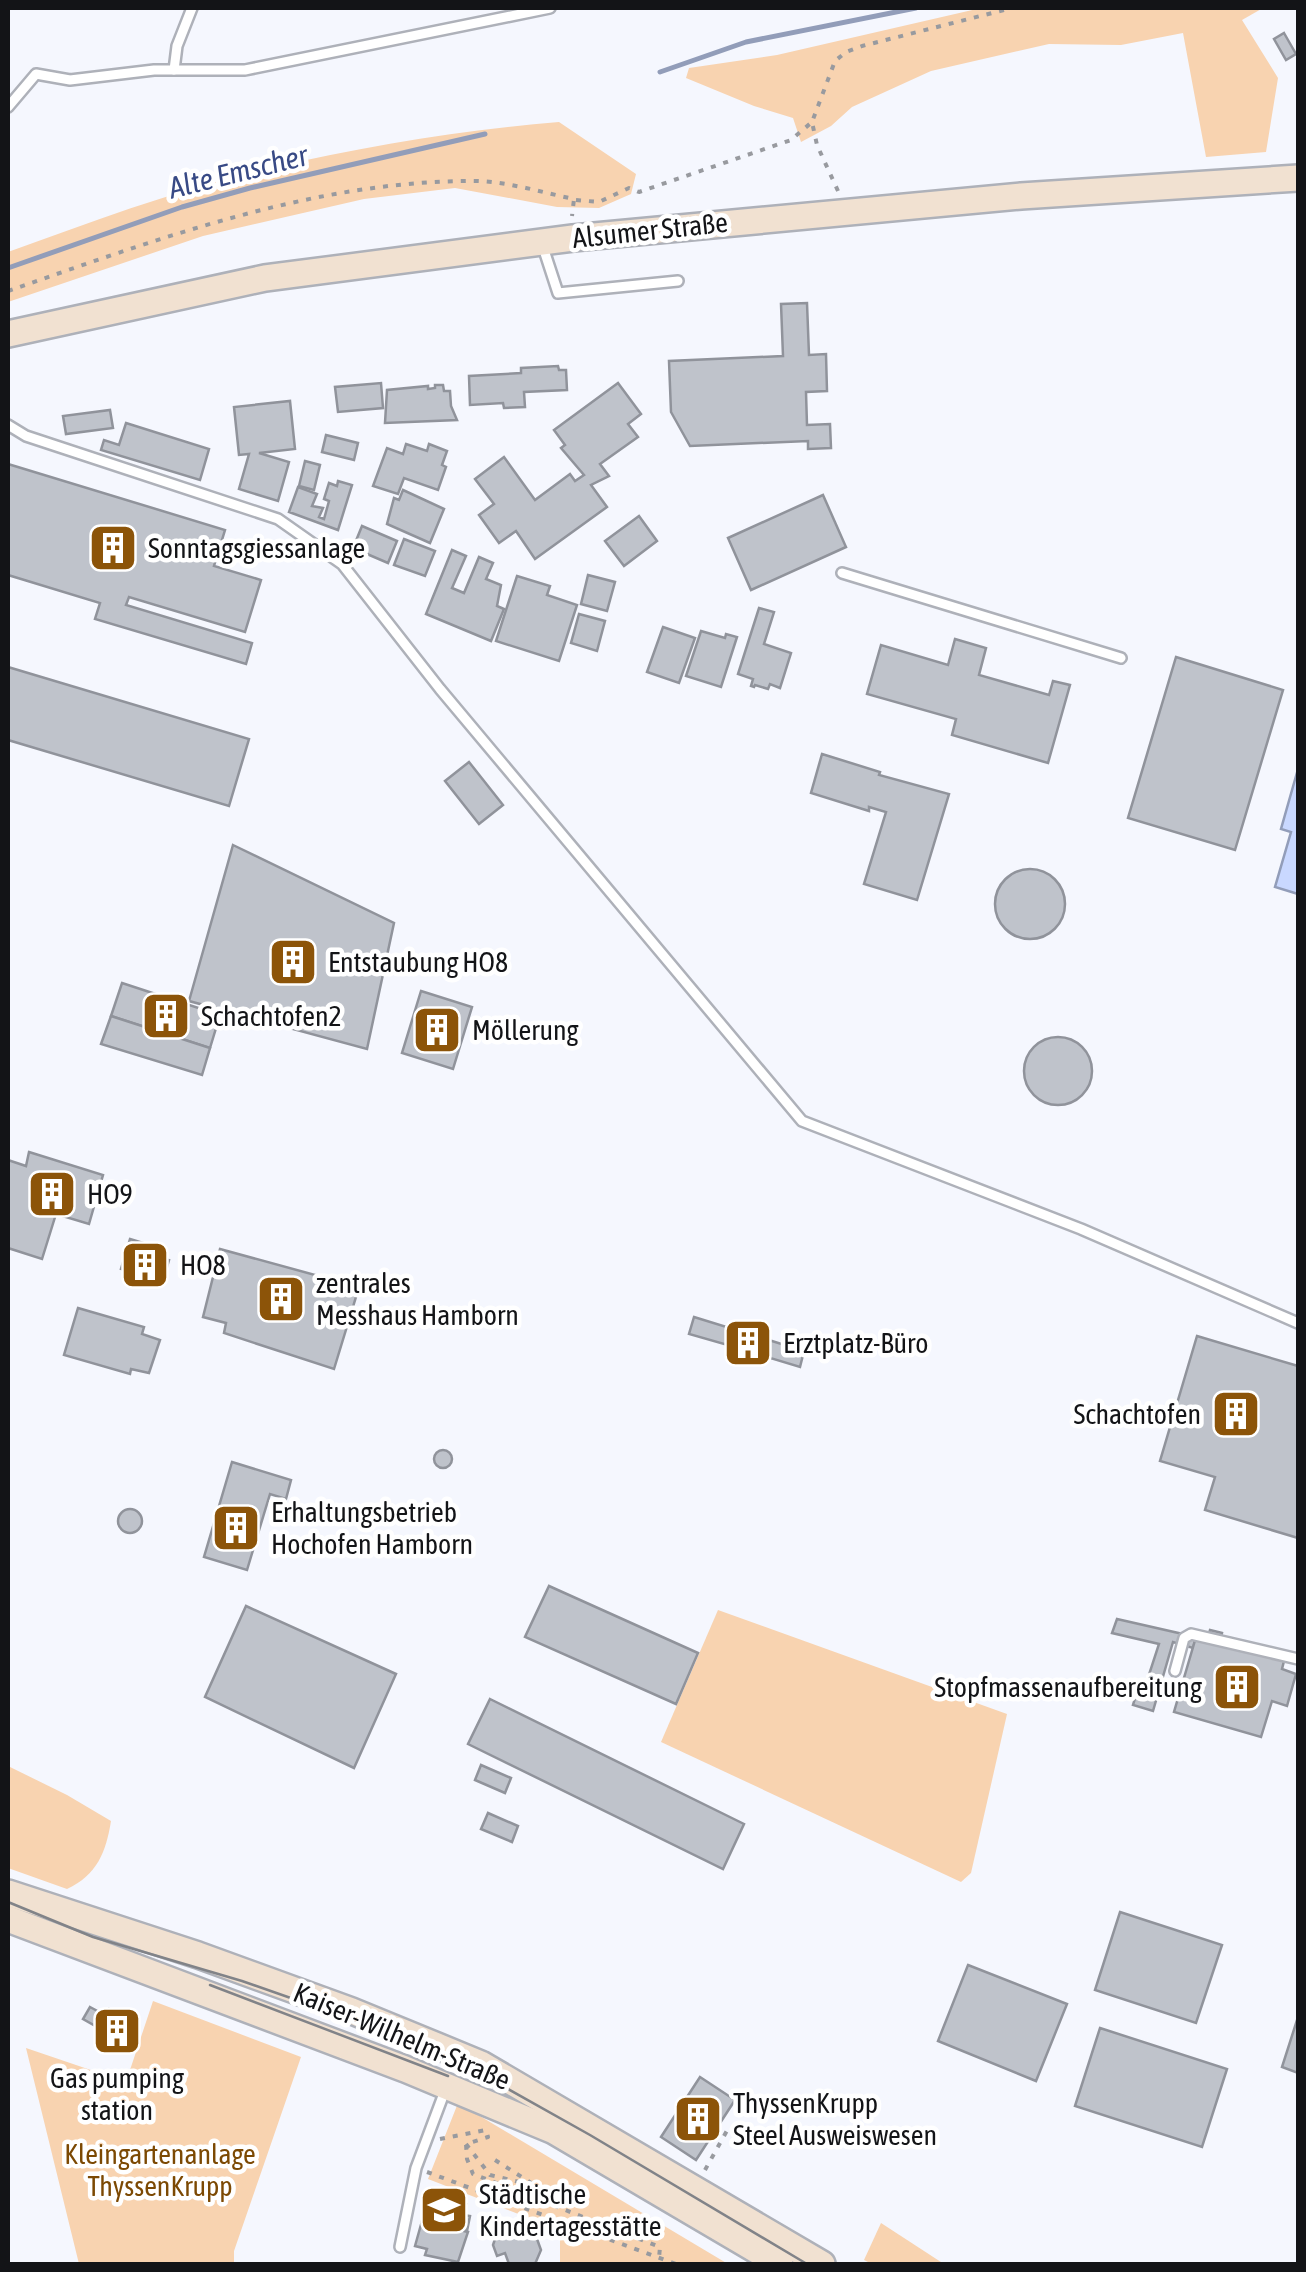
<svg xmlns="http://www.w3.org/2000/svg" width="1306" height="2272" viewBox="0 0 1306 2272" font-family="'Asap Condensed',sans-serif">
  <rect width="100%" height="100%" fill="#f5f7fe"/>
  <g fill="#f8d3b0">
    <path d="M981,8H1263L1242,20L1278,78L1266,152L1206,157L1183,33L1121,45L1049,44L931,71L852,107L831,126L801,142L793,118L754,106L686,78L689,68L777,55Z"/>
    <path d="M559,122L636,174L631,194L599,208L557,207L455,188L364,199L203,236L8,302V252C94,221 181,188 271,168C366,146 463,130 559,122Z"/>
    <path d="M718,1610L1007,1714L971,1873L961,1882L661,1742Z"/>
    <path d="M8,1766L67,1795L111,1821C106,1852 97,1875 67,1889L8,1868Z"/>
    <path d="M153,2001L301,2057L234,2251V2264H79L26,2048L126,2082Z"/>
    <path d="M458,2103L728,2264H560V2230L428,2179Z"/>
    <path d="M881,2223L944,2264H872L864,2260Z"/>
  </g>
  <path fill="#c9d8ff" stroke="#929db9" stroke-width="2.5" d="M1298,769V894L1275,887L1291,832L1281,829Z"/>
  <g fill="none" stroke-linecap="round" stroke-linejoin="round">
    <g stroke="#929db9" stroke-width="5">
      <path d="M660,72L746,42L916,8"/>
      <path d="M8,268L182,207L250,188L485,134"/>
    </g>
  </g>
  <g fill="#bfc3cb" stroke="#90939b" stroke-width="2.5">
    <path d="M1284,33L1296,54L1286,60L1274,39Z"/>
    <path d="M807,303L809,355L826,354L827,391L806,392L807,425L830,424L831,448L808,449V441L690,446L671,412L669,361L783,356L781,304Z"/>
    <path d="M558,366L559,370H566L567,390L524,392L525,407L504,408L503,403L470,405L469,376L521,373V368Z"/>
    <path d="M381,383L383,408L338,412L335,387Z"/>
    <path d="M618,383L641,414L628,424L638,437L600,464L609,476L591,485L607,507L535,559L516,531L499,543L479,515L494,504L475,479L504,457L535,500L570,474L575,481L584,475L561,448L565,445L554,430Z"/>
    <path d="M435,385H443L444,391H450L451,406L457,420L385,423L387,390L428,386V389L435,388Z"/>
    <path d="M290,401L295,449L259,453L289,462L278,501L239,489L249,454L239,455L234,407Z"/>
    <path d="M110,410L113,428L66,434L63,416Z"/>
    <path d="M126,423L209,449L200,480L101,450L104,440L119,445Z"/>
    <path d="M326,435L358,443L354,460L322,452Z"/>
    <path d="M406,444L427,451L429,444L447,451L442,465L446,467L438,490L404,478L398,494L373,486L387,448L403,454Z"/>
    <path d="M305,461L320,465L314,490L299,486Z"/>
    <path d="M8,464L225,530L214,566L261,580L245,632L129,597L126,605L252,643L246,664L95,619L100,603L8,575Z"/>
    <path d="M338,481L352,485L338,530L289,512L298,487L317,494L312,506L323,508L319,517L324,519L329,501L324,499L329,483L337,486Z"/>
    <path d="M403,490L444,509L430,543L387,524L394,498L399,500Z"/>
    <path d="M823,495L846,547L751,590L728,538Z"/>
    <path d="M639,516L657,541L624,566L605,541Z"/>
    <path d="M362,526L397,541L388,563L353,548Z"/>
    <path d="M404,539L435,551L425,576L394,565Z"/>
    <path d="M452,550L466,556L452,588L464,593L479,557L493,563L486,579L501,585L497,606L504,609L491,641L426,614Z"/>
    <path d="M588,575L615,582L607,611L581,604Z"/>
    <path d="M517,576L550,586L547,595L577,605L559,661L496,641Z"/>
    <path d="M759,608L774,612L764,644L791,653L780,688L770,684L768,689L755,685L754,687L751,686L753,679L738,674Z"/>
    <path d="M579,614L605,621L597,651L571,643Z"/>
    <path d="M663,627L695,638L679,683L647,672Z"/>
    <path d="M701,631L725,638L726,634L737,637L721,687L686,676Z"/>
    <path d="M955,639L986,648L979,675L1049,695L1053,681L1070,685L1048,763L952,735L956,719L867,694L881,645L948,665Z"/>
    <path d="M1176,657L1283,690L1235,850L1128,818Z"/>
    <path d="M8,667L249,739L229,806L8,740Z"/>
    <path d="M822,754L880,772L879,775L949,794L917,900L864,884L886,812L869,807V811L811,793Z"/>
    <path d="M469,762L503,805L479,824L445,781Z"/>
    <path d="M233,845L394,923L367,1049L189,1001Z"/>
    <circle cx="1030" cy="904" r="35"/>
    <path d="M122,983L220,1015L210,1048L111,1016Z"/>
    <path d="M421,991L472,1007L453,1069L402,1053Z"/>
    <path d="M111,1016L210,1048L202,1075L101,1044Z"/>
    <circle cx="1058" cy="1071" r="34"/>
    <path d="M29,1152L103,1175L89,1224L56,1214L42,1259L8,1248V1160L26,1166Z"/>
    <path d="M130,1239L160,1248L158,1257L169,1260L163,1281L121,1269Z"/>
    <path d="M220,1249L359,1287L334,1369L224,1333L226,1323L203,1317Z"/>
    <path d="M78,1308L144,1327L142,1334L160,1340L149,1373L131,1369L130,1374L64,1355Z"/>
    <path d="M694,1317L743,1332L742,1336L758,1341L759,1337L804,1351L800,1367L754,1353L755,1349L739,1344L738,1348L689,1334Z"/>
    <path d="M1197,1336L1298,1366V1538L1205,1510L1215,1477L1160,1461Z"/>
    <circle cx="443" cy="1459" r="9"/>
    <path d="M232,1462L291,1480L286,1499L270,1494L247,1570L204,1557Z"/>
    <circle cx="130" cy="1521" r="12"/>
    <path d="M549,1586L698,1653L676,1704L525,1637Z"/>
    <path d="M246,1606L396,1674L354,1768L205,1697Z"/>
    <path d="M1117,1619L1196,1637L1193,1648L1173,1642L1153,1711L1133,1705L1140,1682L1146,1684L1159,1644L1112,1633Z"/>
    <path d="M1210,1630L1222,1633L1220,1642L1284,1661L1282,1669L1296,1674L1287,1706L1272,1701L1261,1737L1174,1712L1196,1637L1207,1640Z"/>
    <path d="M490,1699L744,1824L723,1869L468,1744Z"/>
    <path d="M481,1765L511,1778L505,1793L475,1780Z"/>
    <path d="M488,1813L518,1826L512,1842L481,1829Z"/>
    <path d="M1120,1912L1222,1945L1196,2023L1095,1990Z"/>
    <path d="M968,1965L1067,2004L1036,2081L938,2041Z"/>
    <path d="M90,2007L105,2015L109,2009L133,2022L122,2041L83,2019Z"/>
    <path d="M1298,2017V2073L1282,2067Z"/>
    <path d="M1100,2028L1227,2069L1202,2147L1075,2106Z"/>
    <path d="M700,2077L735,2100L696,2160L661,2137Z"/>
    <path d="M439,2192L458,2196L457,2202L466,2204L463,2215L470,2216L467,2231L422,2221L426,2196L438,2198Z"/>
    <path d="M510,2220L516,2222L517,2229H528L537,2239L541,2250L535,2264H509L505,2253L497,2256L493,2245L497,2233Z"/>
    <path d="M422,2221L468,2232L458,2262L425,2255L427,2249L415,2246Z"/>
  </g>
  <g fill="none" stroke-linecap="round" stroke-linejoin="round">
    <g stroke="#aeb1b9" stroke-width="14">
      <g id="lane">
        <path d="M174,70L177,46L192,8"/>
        <path d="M8,107L36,74L70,80L154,70H245L550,8"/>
        <path d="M542,244L558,293L678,281"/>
        <path d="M8,425L26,436L278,519L342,564L440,689L802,1121L1081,1229L1298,1323"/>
        <path d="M842,573L1121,658"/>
        <path d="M1175,1671L1184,1638L1191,1634L1298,1659"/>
        <path d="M400,2247L416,2168L446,2088"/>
      </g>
    </g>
    <g stroke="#aeb1b9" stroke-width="30">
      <g id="secondary">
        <path d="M8,334L265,278L573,238L1021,196L1298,178"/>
        <path d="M8,1893L198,1955L352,2011L481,2064L822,2264"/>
        <path d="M8,1919L405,2069L554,2131L780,2264"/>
      </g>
    </g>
    <g stroke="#989a9f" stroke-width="4" stroke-dasharray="5 8" stroke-linecap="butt">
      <path d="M838,191L817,145L812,122L835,61L846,52L862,46L1012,8"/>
      <path d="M576,200L599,202L629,188L639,192L791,140L812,122"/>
      <path d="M8,291C155,240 310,182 468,181C503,180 540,192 574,199L572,216"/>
      <path d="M440,2139L486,2130L488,2137L466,2144L467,2159L473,2174L660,2247L659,2258"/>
      <path d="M466,2144L490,2175L536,2186L495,2160"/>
      <path d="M705,2170L729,2127L762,2142"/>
      <path d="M427,2172L676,2264"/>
    </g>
    <use href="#lane" stroke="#fff" stroke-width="9"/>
    <use href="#secondary" stroke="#f1e1d1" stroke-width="25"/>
    <g stroke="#818388" stroke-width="2.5">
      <path d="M8,1902L93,1937L242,1981L305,2003L476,2071L590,2135L807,2264"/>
      <path d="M210,1985L448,2076"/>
    </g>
  </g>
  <defs>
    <g id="building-square" transform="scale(2.5)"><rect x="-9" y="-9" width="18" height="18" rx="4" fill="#8c5409" stroke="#fff"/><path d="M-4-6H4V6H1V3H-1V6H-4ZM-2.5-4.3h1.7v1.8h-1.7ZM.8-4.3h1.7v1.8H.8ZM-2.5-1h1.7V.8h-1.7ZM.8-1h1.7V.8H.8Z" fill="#fff"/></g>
    <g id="school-square" transform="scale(2.5)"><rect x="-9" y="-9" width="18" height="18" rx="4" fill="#8c5409" stroke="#fff"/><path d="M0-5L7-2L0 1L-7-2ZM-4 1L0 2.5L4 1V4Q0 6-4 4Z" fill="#fff"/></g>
  </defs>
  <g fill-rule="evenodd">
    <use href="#building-square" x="113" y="548"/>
    <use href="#building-square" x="293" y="962"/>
    <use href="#building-square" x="166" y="1016"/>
    <use href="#building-square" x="437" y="1030"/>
    <use href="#building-square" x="52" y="1194"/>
    <use href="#building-square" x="145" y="1265"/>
    <use href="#building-square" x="281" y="1299"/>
    <use href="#building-square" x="748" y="1343"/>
    <use href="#building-square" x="1236" y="1414"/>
    <use href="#building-square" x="236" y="1528"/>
    <use href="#building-square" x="1237" y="1687"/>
    <use href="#building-square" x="117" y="2031"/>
    <use href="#building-square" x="698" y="2119"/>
    <use href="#school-square" x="444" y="2210"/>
  </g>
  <g text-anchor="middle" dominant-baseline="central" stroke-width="9" stroke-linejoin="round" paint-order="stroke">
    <g font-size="28" fill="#131417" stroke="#fff">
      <text transform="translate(650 230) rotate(-6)">Alsumer Straße</text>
      <text transform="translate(402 2036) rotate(23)">Kaiser-Wilhelm-Straße</text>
    </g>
    <g font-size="28" fill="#131417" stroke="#fff" text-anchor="start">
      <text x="148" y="548">Sonntagsgiessanlage</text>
      <text x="328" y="962">Entstaubung HO8</text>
      <text x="201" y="1016">Schachtofen2</text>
      <text x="472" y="1030">Möllerung</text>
      <text x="87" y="1194">HO9</text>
      <text x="180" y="1265">HO8</text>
      <text x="316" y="1283">zentrales<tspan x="316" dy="32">Messhaus Hamborn</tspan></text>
      <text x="783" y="1343">Erztplatz-Büro</text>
      <text x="1201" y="1414" text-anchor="end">Schachtofen</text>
      <text x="271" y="1512">Erhaltungsbetrieb<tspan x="271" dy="32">Hochofen Hamborn</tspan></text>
      <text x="1202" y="1687" text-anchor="end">Stopfmassenaufbereitung</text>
      <text x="117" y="2078" text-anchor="middle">Gas pumping<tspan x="117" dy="32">station</tspan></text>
      <text x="733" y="2103">ThyssenKrupp<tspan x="733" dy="32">Steel Ausweiswesen</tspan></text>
      <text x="479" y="2194">Städtische<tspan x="479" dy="32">Kindertagesstätte</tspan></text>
    </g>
    <g font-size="28" fill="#7c4903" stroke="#fff">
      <text x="160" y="2154">Kleingartenanlage<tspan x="160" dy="32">ThyssenKrupp</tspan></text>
    </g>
    <g font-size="30" font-style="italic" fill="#384a85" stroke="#fff">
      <text transform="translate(238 171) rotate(-14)">Alte Emscher</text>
    </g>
  </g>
  <rect width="1306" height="2272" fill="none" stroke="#131417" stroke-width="20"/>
</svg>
